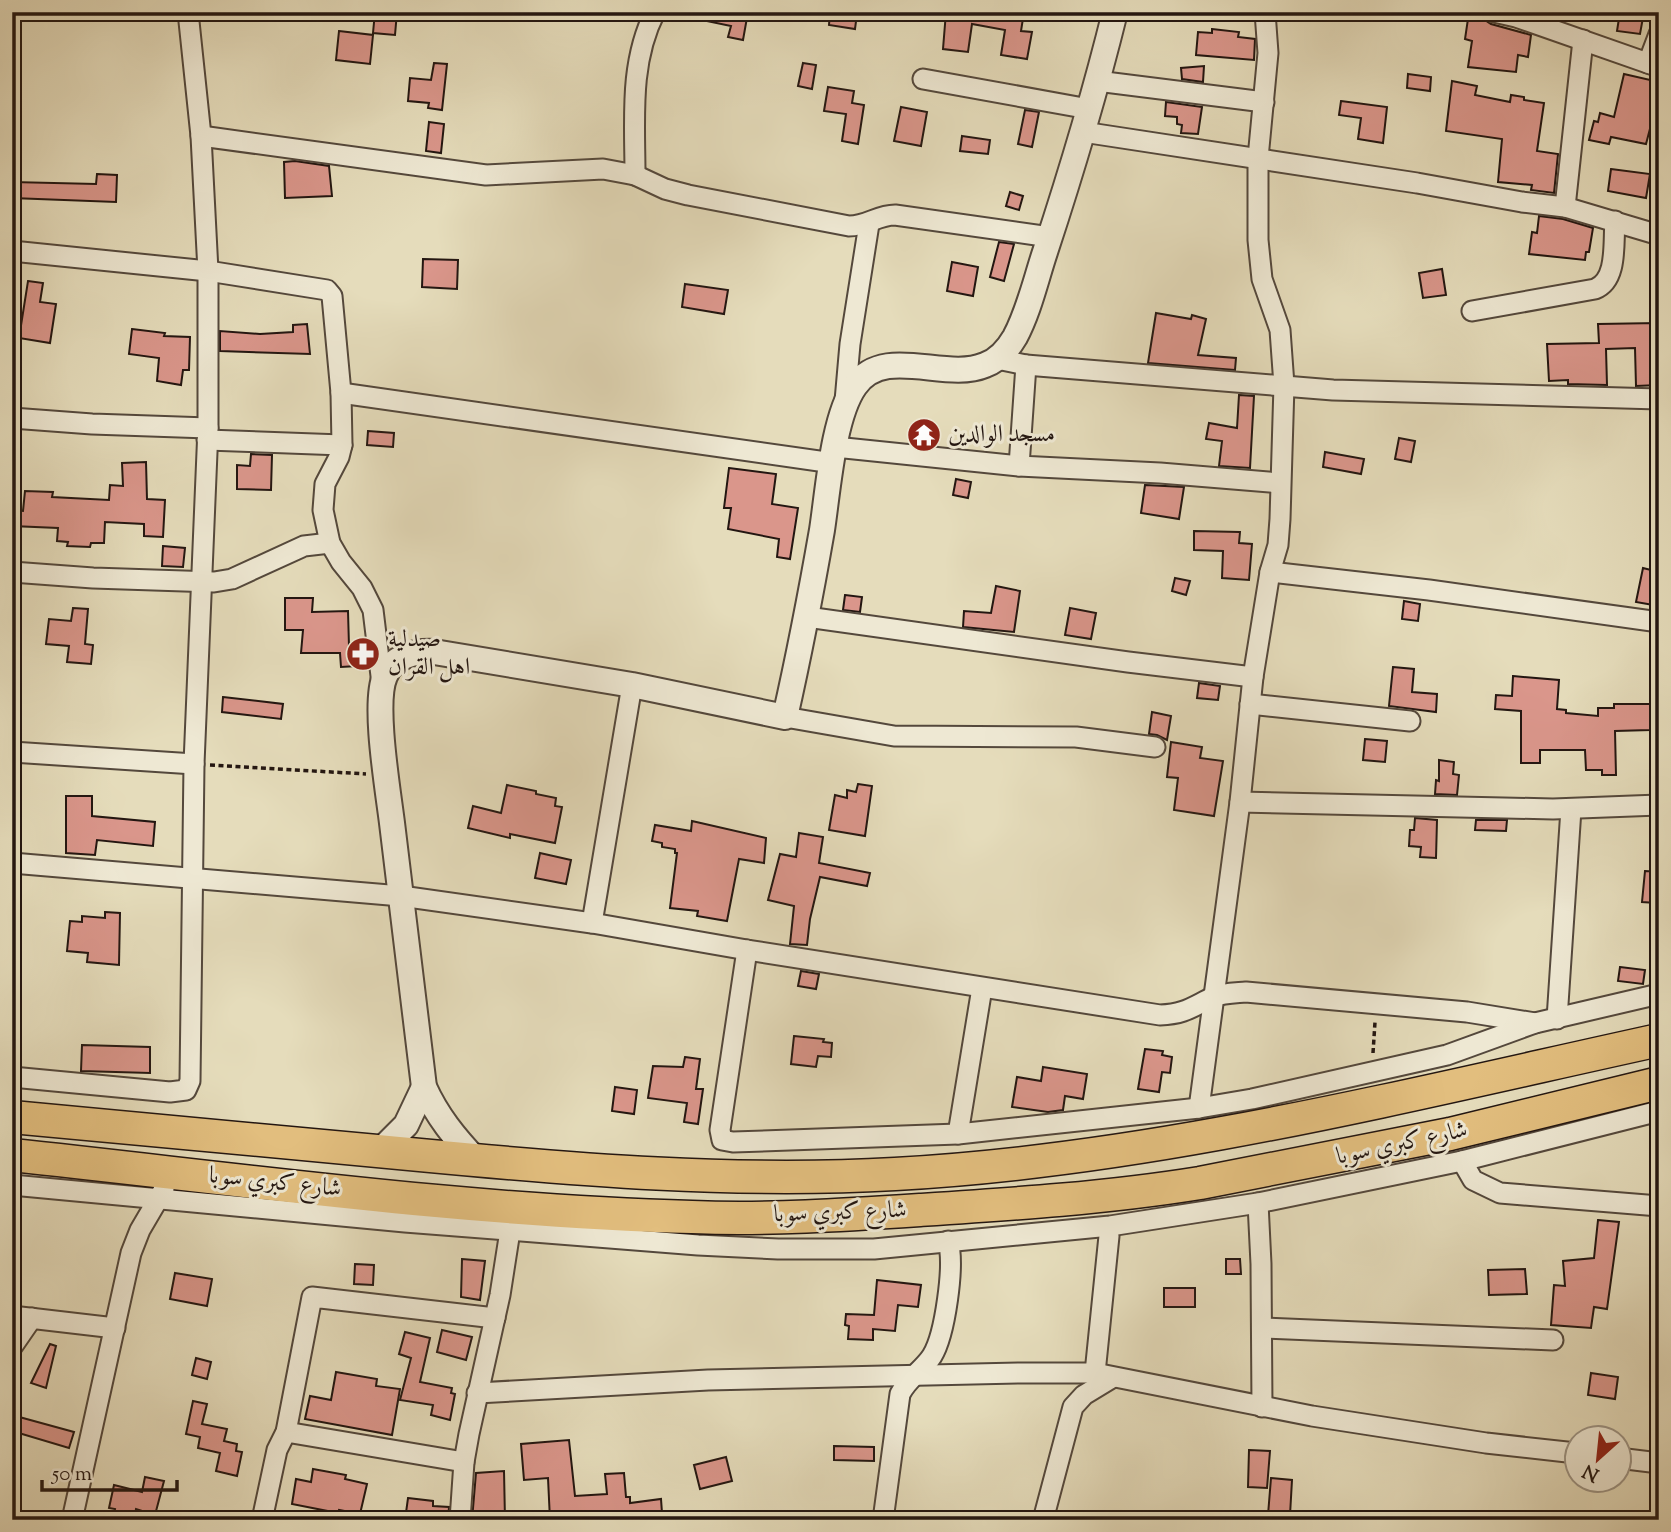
<svg xmlns="http://www.w3.org/2000/svg" width="1671" height="1532" viewBox="0 0 1671 1532" font-family="'Sorts Mill Goudy',Amiri,serif">
  <rect width="100%" height="100%" fill="#e5dcbb"/>
  <filter id="stains"><feTurbulence type="fractalNoise" baseFrequency=".00286" numOctaves="4"/><feColorMatrix values="0 0 0 0 .2 0 0 0 0 .09 0 0 0 0 .02 0 0 0 .5 -.17"/></filter>
  <radialGradient id="worn" r=".72"><stop offset=".6" stop-color="#630" stop-opacity="0"/><stop offset="1" stop-color="#630" stop-opacity=".3"/></radialGradient>
  <g fill="#da968b" stroke="#231611" stroke-width="2">
    <path d="M375,12H397L395,35L373,33Z"/>
    <path d="M698,12H748L743,40L728,37L731,26L697,19Z"/>
    <path d="M830,12L857,14L855,29L829,25Z"/>
    <path d="M946,12H1024L1021,31L1032,32L1027,59L1001,55L1005,30L972,24L968,52L943,49Z"/>
    <path d="M1469,12L1482,13L1485,20L1491,24L1531,35L1528,57L1518,55L1516,72L1468,67L1472,41L1465,39Z"/>
    <path d="M1620,12H1644L1640,34L1617,31Z"/>
    <path d="M1212,29L1239,32L1238,37L1255,39L1254,60L1196,55L1198,32L1212,33Z"/>
    <path d="M339,31L373,35L370,64L336,60Z"/>
    <path d="M434,63L447,64L442,110L428,108L429,103L408,101L410,78L431,80Z"/>
    <path d="M803,63L816,65L812,89L798,86Z"/>
    <path d="M1204,66L1203,82L1182,79L1181,68Z"/>
    <path d="M1408,74L1431,77L1430,91L1407,88Z"/>
    <path d="M1624,74L1659,82V103L1657,102L1646,144L1611,137L1609,144L1589,140L1594,121L1598,122L1600,113L1614,117Z"/>
    <path d="M1452,81L1477,86L1475,95L1510,102L1511,95L1524,97V100L1544,103L1537,151L1558,154L1554,193L1531,190L1532,185L1498,182L1502,139L1446,131Z"/>
    <path d="M828,87L854,91L852,103L864,105L858,144L842,141L846,114L824,111Z"/>
    <path d="M1341,101L1387,107L1383,143L1358,139L1361,118L1339,115Z"/>
    <path d="M1166,102L1202,107L1198,134L1181,133L1182,125L1177,124V117L1165,116Z"/>
    <path d="M901,107L927,112L921,146L894,141Z"/>
    <path d="M1025,110L1039,112L1032,147L1018,144Z"/>
    <path d="M429,122L444,124L441,153L426,151Z"/>
    <path d="M962,136L990,140L988,154L960,151Z"/>
    <path d="M295,161L329,166L332,196L285,198L284,162Z"/>
    <path d="M1611,169L1650,174L1646,198L1608,191Z"/>
    <path d="M97,174L117,175L116,202L12,198V182L96,184Z"/>
    <path d="M1010,192L1023,196L1019,210L1006,206Z"/>
    <path d="M1539,216L1563,219L1593,228L1589,252H1586L1585,260L1529,254L1532,232L1537,233Z"/>
    <path d="M999,242L1014,244L1004,281L990,277Z"/>
    <path d="M423,259L458,260L457,289L422,287Z"/>
    <path d="M952,262L978,267L973,296L947,291Z"/>
    <path d="M1442,269L1446,295L1423,298L1419,273Z"/>
    <path d="M28,281L43,283L40,302L56,304L50,343L19,338Z"/>
    <path d="M685,284L728,290L724,314L682,307Z"/>
    <path d="M1156,313L1191,319L1192,315L1206,319L1198,355L1236,358L1235,370L1148,363Z"/>
    <path d="M1658,323L1659,385L1636,386L1635,348L1606,349L1607,385L1568,384V380L1549,381L1547,344L1599,343L1598,324Z"/>
    <path d="M307,324L310,354L220,351V331L260,334L293,332V325Z"/>
    <path d="M132,329L165,333L164,336L190,337L189,370H183L181,385L157,381L159,358L129,354Z"/>
    <path d="M1239,395L1254,396L1250,468L1219,466L1222,441L1206,439L1209,423L1237,428Z"/>
    <path d="M368,431L394,433L393,447L367,445Z"/>
    <path d="M1399,438L1415,441L1411,462L1395,459Z"/>
    <path d="M1325,452L1364,459L1361,474L1323,467Z"/>
    <path d="M251,454L272,455L271,490L237,489V465L250,466Z"/>
    <path d="M146,462L147,499L165,500L163,537L144,536V524L105,522L104,543H91L90,547L67,546L68,542L57,541L58,528L12,526V510L23,511L25,491L53,492L52,497L109,500L110,485L123,486L122,463Z"/>
    <path d="M729,468L776,474L772,504L798,508L790,559L777,557L779,539L728,529L731,508H724Z"/>
    <path d="M956,479L971,482L968,498L953,495Z"/>
    <path d="M1145,485L1184,487L1179,519L1141,513Z"/>
    <path d="M1194,531L1240,532L1239,543L1252,544L1249,580L1222,578L1223,551L1194,550Z"/>
    <path d="M163,546L185,548L183,567L162,566Z"/>
    <path d="M1643,568L1659,572V606L1636,602Z"/>
    <path d="M1175,578L1190,581L1186,595L1172,591Z"/>
    <path d="M996,586L1020,591L1014,632L963,627L964,611L991,613Z"/>
    <path d="M845,595L862,597L860,612L843,610Z"/>
    <path d="M285,598H313L312,612L348,611L349,646L355,645L357,666L341,667L340,653H301L303,630H285Z"/>
    <path d="M1404,601L1420,604L1418,621L1402,619Z"/>
    <path d="M73,608L88,609L85,644L93,645L91,664L67,662L69,646L46,644L49,619L71,621Z"/>
    <path d="M1070,608L1096,613L1091,639L1065,635Z"/>
    <path d="M1393,667L1414,669L1412,692L1437,694L1436,712L1389,706Z"/>
    <path d="M1513,676L1559,680L1557,709L1566,710V713L1598,716V708H1614V704H1650V730L1615,731L1616,775H1602V770H1586L1585,750H1540V763H1521V711L1495,709L1496,695L1512,696Z"/>
    <path d="M1199,683L1220,686L1218,700L1197,698Z"/>
    <path d="M223,697L283,704L281,719L222,712Z"/>
    <path d="M1152,712L1171,716L1167,740L1157,735L1149,734Z"/>
    <path d="M1365,739L1387,741L1385,762L1363,760Z"/>
    <path d="M1171,742L1202,747L1200,758L1223,761L1214,816L1174,810L1178,778L1167,777Z"/>
    <path d="M1439,760L1454,762L1453,774L1459,775L1457,795L1435,794L1436,780L1439,781Z"/>
    <path d="M858,784L872,786L865,836L829,830L835,795L847,798V790L856,792Z"/>
    <path d="M507,785L536,791V794L556,798L555,806L562,807L555,843L510,834V838L468,828L473,806L501,813Z"/>
    <path d="M66,796H92V816L155,822L153,846L97,840L95,855L66,853Z"/>
    <path d="M1415,818L1437,820L1436,858L1420,857L1421,847L1409,846L1410,830H1414Z"/>
    <path d="M1476,820H1507L1506,831L1475,830Z"/>
    <path d="M692,821L766,838L764,863L739,859L727,921L697,916L698,911L670,908L677,853H675V849L662,847V843L652,841L655,825L691,831Z"/>
    <path d="M799,833L823,837L819,863L870,873L867,886L820,877L810,919L807,945L790,944L794,906L768,900L780,854L796,857Z"/>
    <path d="M540,853L571,860L566,884L535,878Z"/>
    <path d="M1645,871L1659,872L1656,903L1642,902Z"/>
    <path d="M105,912L120,913L119,965L87,962L88,953L67,951L70,921L82,922V916L105,918Z"/>
    <path d="M1620,967L1645,970L1643,984L1618,981Z"/>
    <path d="M801,971L819,974L816,989L798,986Z"/>
    <path d="M794,1036L824,1039L823,1042L832,1043L831,1057L818,1056L816,1067L791,1064Z"/>
    <path d="M82,1045L150,1047V1073L81,1071Z"/>
    <path d="M1145,1049L1163,1051L1162,1055L1172,1057L1170,1073L1162,1072L1159,1092L1138,1089Z"/>
    <path d="M685,1057L700,1059L696,1089H703L698,1124L684,1122L687,1103L648,1098L653,1066L683,1067Z"/>
    <path d="M1043,1067L1087,1074L1083,1099L1065,1096L1063,1110L1048,1112L1012,1107L1017,1077L1041,1081Z"/>
    <path d="M615,1087L637,1090L634,1114L612,1111Z"/>
    <path d="M1598,1220L1619,1222L1607,1309L1594,1307L1591,1328L1551,1325L1554,1285L1565,1286L1563,1261L1594,1258Z"/>
    <path d="M462,1259L485,1261L480,1300L461,1297Z"/>
    <path d="M1226,1259H1240L1241,1274H1226Z"/>
    <path d="M355,1264L374,1265L373,1285L354,1284Z"/>
    <path d="M1525,1269L1527,1294L1489,1295L1488,1270Z"/>
    <path d="M175,1273L212,1279L207,1306L170,1299Z"/>
    <path d="M877,1280L921,1285L918,1307L898,1305L895,1331L873,1329V1340L848,1339L849,1326L845,1325L846,1314L874,1315Z"/>
    <rect x="1164" y="1288" width="31" height="19"/>
    <path d="M442,1330L472,1337L466,1360L437,1352Z"/>
    <path d="M405,1332L430,1338L420,1382L452,1388L451,1393L455,1394L450,1420L431,1415L433,1405L400,1400L411,1358L399,1354Z"/>
    <path d="M50,1344L56,1346L46,1388L31,1383Z"/>
    <path d="M196,1358L211,1362L207,1379L192,1375Z"/>
    <path d="M336,1372L377,1379L376,1386L400,1389L392,1435L305,1419L310,1396L331,1400Z"/>
    <path d="M1591,1373L1618,1377L1615,1399L1588,1395Z"/>
    <path d="M193,1401L207,1404L202,1424L227,1429L224,1441L237,1444L236,1451L242,1452L237,1476L216,1471L220,1453L198,1448L200,1437L186,1434Z"/>
    <path d="M12,1415L74,1432L69,1448L12,1431Z"/>
    <path d="M569,1440L575,1496L607,1494L605,1474L624,1473L626,1497H630V1503L661,1499L662,1513L650,1514V1517L550,1520L548,1478L524,1480L521,1444Z"/>
    <path d="M834,1446L874,1447V1461L834,1460Z"/>
    <path d="M1249,1450L1270,1451L1267,1488L1248,1487Z"/>
    <path d="M726,1457L732,1481L700,1489L694,1465Z"/>
    <path d="M313,1469L346,1475L345,1479L367,1484L360,1514L339,1510L338,1513L292,1504L296,1479L311,1482Z"/>
    <path d="M504,1471L505,1520H472L476,1473Z"/>
    <path d="M145,1477L164,1481L155,1515L136,1509L134,1520H113L115,1509L109,1508L114,1485L142,1492Z"/>
    <path d="M1271,1478L1292,1480L1290,1515H1268Z"/>
    <path d="M408,1498L433,1501V1506L449,1507L448,1520H405Z"/>
  </g>
  <g fill="none" stroke-linecap="round" stroke-linejoin="round">
    <g stroke="#54483c" stroke-width="23">
      <g id="minor">
        <path d="M1494,12L1516,17L1659,67"/>
        <path d="M1648,63L1659,34"/>
        <path d="M923,79L1089,109"/>
        <path d="M1097,81L1264,102"/>
        <path d="M1083,132L1417,183L1522,202L1565,207L1659,235"/>
        <path d="M201,136L486,175L603,169L635,175L665,189L688,195L849,226C868,226 877,215 895,215L1050,237"/>
        <path d="M635,175C635,120 629,63 655,12"/>
        <path d="M1565,207L1583,40"/>
        <path d="M12,251L208,271L327,290L332,296L341,393L342,445L339,457L325,484L323,510L330,543L341,562L362,588L373,610L382,684"/>
        <path d="M1472,311L1595,289C1618,280 1613,243 1615,221"/>
        <path d="M997,359L1026,365L1333,390L1659,399"/>
        <path d="M1026,365L1019,466L1160,473L1280,483"/>
        <path d="M341,393L833,463"/>
        <path d="M845,401L850,344L869,224"/>
        <path d="M12,418L92,424L208,428"/>
        <path d="M207,440L342,445"/>
        <path d="M835,447L1019,466"/>
        <path d="M12,572L93,578L214,582L232,579L304,546L330,543"/>
        <path d="M1270,572L1429,590L1659,622"/>
        <path d="M807,617L1128,662L1253,677"/>
        <path d="M1250,704L1410,721"/>
        <path d="M785,717L894,736L1076,737L1155,747"/>
        <path d="M12,752L194,764"/>
        <path d="M1240,802L1553,809L1659,805"/>
        <path d="M12,863L401,896L592,923L747,950L1160,1015C1185,1014 1192,1007 1213,997C1223,993 1235,993 1246,992L1467,1012L1535,1023"/>
        <path d="M592,923L632,685"/>
        <path d="M747,950L720,1130L722,1140L733,1142L958,1134L1199,1108L1252,1099L1447,1055L1535,1023L1659,994"/>
        <path d="M1557,1019L1571,809"/>
        <path d="M12,1077L170,1092L186,1090L190,1081L194,764L208,428V271L201,136L188,12"/>
        <path d="M1199,1108L1240,802L1253,677L1270,572L1278,545L1280,519L1284,385L1280,330L1262,279L1258,240V158L1268,53L1265,12"/>
        <path d="M958,1134L982,988"/>
        <path d="M1462,1161L1473,1180L1500,1193L1659,1206"/>
        <path d="M12,1185L405,1222L698,1245L778,1249H874L1110,1226L1258,1203L1462,1161L1659,1111"/>
        <path d="M1258,1203L1261,1264L1262,1407"/>
        <path d="M12,1316L115,1328"/>
        <path d="M1262,1328L1553,1340"/>
        <path d="M12,1347L32,1318"/>
        <path d="M1095,1373L1109,1236"/>
        <path d="M477,1393L708,1380L1019,1373H1095L1312,1416L1486,1443L1576,1453"/>
        <path d="M286,1432L464,1462"/>
        <path d="M1618,1458L1659,1463"/>
        <path d="M72,1520L131,1253L140,1230L164,1189"/>
        <path d="M262,1520L277,1450L286,1432L312,1297L495,1318"/>
        <path d="M460,1520L464,1462L469,1434L500,1295L510,1231"/>
        <path d="M883,1520L900,1394C908,1378 923,1370 932,1356C945,1335 955,1265 948,1241"/>
        <path d="M1043,1520L1073,1407L1084,1395L1112,1378"/>
      </g>
    </g>
    <g stroke="#54483c" stroke-width="28">
      <g id="tertiary">
        <path d="M380,1151L406,1125L424,1087"/>
        <path d="M476,1160C455,1138 437,1116 424,1087C414,999 403,911 392,823C388,790 373,703 385,676C393,656 415,651 434,652L632,685L785,717C799,655 811,593 822,530C828,491 833,417 855,386C884,344 945,382 985,365C999,360 1008,349 1015,337C1029,311 1036,279 1045,252C1071,173 1095,93 1115,12"/>
      </g>
    </g>
    <g stroke="#231611" stroke-width="35">
      <g id="trunk">
        <path d="M12,1117C148,1130 284,1143 420,1155C578,1170 736,1183 895,1174C1153,1160 1407,1095 1659,1040"/>
        <path d="M12,1155C238,1179 465,1211 692,1217C768,1220 844,1215 920,1210C1013,1204 1107,1198 1200,1183L1450,1134L1659,1083"/>
      </g>
    </g>
    <g stroke="#231611" stroke-width="3.5" stroke-dasharray="5 3.5" stroke-linecap="butt">
      <path d="M210,765L366,774"/>
      <path d="M1373,1053L1375,1022"/>
    </g>
    <use href="#minor" stroke="#eee8d3" stroke-width="19"/>
    <use href="#tertiary" stroke="#eee8d3" stroke-width="24"/>
    <use href="#trunk" stroke="#e2be7e" stroke-width="32"/>
  </g>
  <defs>
    <g id="temple-disc" transform="scale(1.75)"><circle r="9.5" fill="#8f2418" stroke="#eee8d3"/><path d="M0-6L5-2H3V0L6.5 2.5H4V6H1.5V3h-3V6H-4V2.5H-6.5L-3 0V-2H-5Z" fill="#fff"/></g>
    <g id="pharmacy-disc" transform="scale(1.75)"><circle r="9.5" fill="#8f2418" stroke="#eee8d3"/><path d="M-2-6h4v4h4v4h-4v4h-4v-4h-4v-4h4Z" fill="#fff"/></g>
  </defs>
  <g fill-rule="evenodd">
    <use href="#temple-disc" x="924" y="435"/>
    <use href="#pharmacy-disc" x="363" y="654"/>
  </g>
  <g text-anchor="middle" dominant-baseline="central" stroke-width="6" stroke-linejoin="round" paint-order="stroke">
    <g font-size="24" fill="#231611" stroke="#eee8d3" text-anchor="start">
      <text x="948" y="435">مسجد الوالدين</text>
      <text x="388" y="640">صيدلية<tspan x="388" dy="28">اهل القران</tspan></text>
    </g>
    <g font-size="24" fill="#231611" stroke="#eee8d3">
      <text transform="translate(1402 1144) rotate(-12)">شارع كبري سوبا</text>
      <text transform="translate(275 1183) rotate(6)">شارع كبري سوبا</text>
      <text transform="translate(840 1213) rotate(-2)">شارع كبري سوبا</text>
    </g>
  </g>
  <rect width="1671" height="1532" fill="none" stroke="#e5dcbb" stroke-width="42"/>
  <rect x="14" y="14" width="1643" height="1504" fill="none" stroke="#231611" stroke-width="3.5"/>
  <rect x="21" y="21" width="1629" height="1490" fill="none" stroke="#231611" stroke-width="2"/>
  <g transform="translate(1598 1459) rotate(207)"><circle r="33" fill="#eee8d3" stroke="#9d9485" stroke-width="2"/>
  <path d="M0-5L12 26L0 18L-12 26Z" fill="#8f2418"/>
  <text y="-10" font-size="19" font-weight="bold" text-anchor="middle" fill="#231611">N</text>
  </g>
  <path d="M42 1480v10h135v-10" fill="none" stroke="#231611" stroke-width="3.5"/>
  <text x="52" y="1480" font-size="21" fill="#231611" stroke="#eee8d3" stroke-width="5" paint-order="stroke">50 m</text>
  <rect width="100%" height="100%" filter="url(#stains)"/>
  <rect width="100%" height="100%" fill="url(#worn)"/>
</svg>
